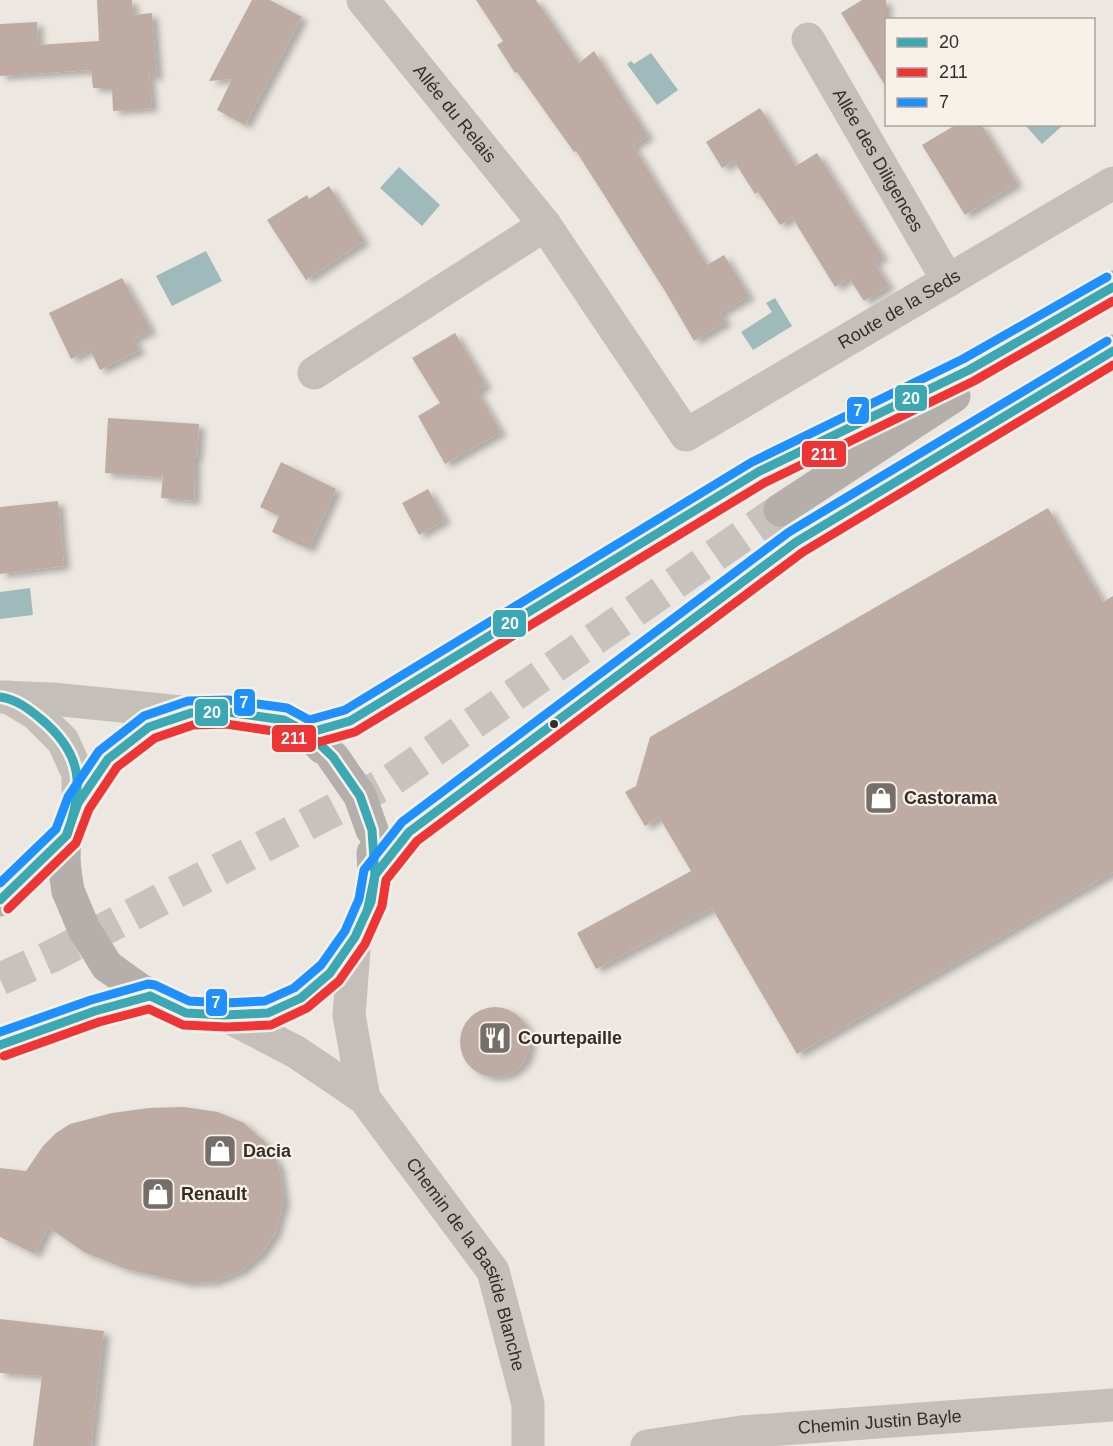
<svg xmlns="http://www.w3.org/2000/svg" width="1113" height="1446" viewBox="0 0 1113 1446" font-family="Arial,sans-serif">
  <defs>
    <filter id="shadow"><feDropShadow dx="6" dy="4" stdDeviation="3" flood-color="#0004"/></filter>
  </defs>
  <rect width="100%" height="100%" fill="#ece7e1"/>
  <g fill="#9fbaba">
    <path d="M651,53L678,90L657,105L627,64L631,61L634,64Z"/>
    <path d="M1060,124L1062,126L1042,144L1025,125Z"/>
    <path d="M399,167L440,205L422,226L380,188Z"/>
    <path d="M206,251L222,281L172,306L156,276Z"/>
    <path d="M775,298L792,326L753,350L741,332L772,312L766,303Z"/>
    <path d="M30,588L33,615L0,619V592Z"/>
  </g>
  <g fill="#beaca4" filter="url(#shadow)">
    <path d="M97,0H132L133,15L152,13L157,78L149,74L152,108L113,111L112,88H93L91,70L0,76V24L37,22L38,45L99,41Z"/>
    <path d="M252,0H270L302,17L245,125L217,110L232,79L209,81Z"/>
    <path d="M476,0H536L579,63L594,51L648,136L633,146L707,265L724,255L749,296L720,313L726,322L694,341L665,291L576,151L574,152L517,72L515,73L497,45L503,41Z"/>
    <path d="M862,0H886V87L841,13Z"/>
    <path d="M760,108L796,166L817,153L883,257L874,262L889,286L864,301L849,278L835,287L792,217L780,225L758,192L755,194L734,161L722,168L706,142Z"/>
    <path d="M957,124H981L1017,183L965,215L922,145Z"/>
    <path d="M329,186L364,241L306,280L267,220L307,195L309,199Z"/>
    <path d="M122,278L151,330L133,339L140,350L100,370L90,350L71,359L49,313Z"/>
    <path d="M455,333L486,385L477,391L501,432L445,464L418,416L440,403L412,358Z"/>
    <path d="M108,418L199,424L197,457L195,456L194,501L161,498L163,474L158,477L105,473Z"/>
    <path d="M281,462L336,489L309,549L272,532L279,516L260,507Z"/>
    <path d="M428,489L445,520L419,535L402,503Z"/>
    <path d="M58,501L64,566L0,574V507Z"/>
    <path d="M1048,508L1103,602L1113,596V872L797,1054L712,908L596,969L577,933L691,871L659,817L645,826L625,792L636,786L650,737Z"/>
    <circle cx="495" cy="1042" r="35"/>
    <path d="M184,1107L218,1112L244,1123L264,1141L279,1166L284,1201L275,1234L261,1254L241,1271L214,1282L187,1283L126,1269L84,1252L48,1227L35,1254L0,1237V1168L26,1171L43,1146L56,1133L70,1124L112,1113L149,1108Z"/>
    <path d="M0,1319L104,1331L91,1446H33L42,1376L0,1373Z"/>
  </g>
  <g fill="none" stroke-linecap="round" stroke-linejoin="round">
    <path stroke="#c7c2bc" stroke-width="33" stroke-dasharray="33 16" stroke-linecap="butt" d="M0,979L50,957L390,781L780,510"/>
    <g stroke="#c5bfba" stroke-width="33">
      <path id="s1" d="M363,0L545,225L686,435L1113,183"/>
      <path id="s2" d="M808,39L948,281"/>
      <path d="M314,373L545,225"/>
      <path d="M355,937L349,1015L364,1098"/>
      <path id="s3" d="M225,1015L296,1052L364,1098L493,1271L528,1404V1446"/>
      <path id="s4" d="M647,1446L741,1432L1113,1405"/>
    </g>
    <g stroke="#c5bfba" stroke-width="33">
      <path d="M0,697L53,699L191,713"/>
      <path d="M8,697L36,714L63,741L78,774V803"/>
    </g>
    <g stroke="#b5afab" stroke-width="33">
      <path d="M780,510L954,396"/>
      <path d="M308,733L350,721L758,472L969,370L1113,287"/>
      <path d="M375,875L409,832L796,542L1113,351"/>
      <path d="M68,891C65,872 62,855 66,836C79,779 133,725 190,713C208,710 228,712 245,715C279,719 299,723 323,748"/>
      <path d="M0,900L66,836"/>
      <path d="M107,966C131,983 157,1004 186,1013C195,1015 208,1014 218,1015C233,1015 253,1016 268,1013C315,1001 356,947 370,903C375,886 374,869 373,853"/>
      <path d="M0,1045L95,1011L150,996"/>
    </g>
    <g stroke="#b5afab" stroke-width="33">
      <path d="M333,757L360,796L372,830"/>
      <path d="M68,891L84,929L107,966"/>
    </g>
    <g stroke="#f8f1e9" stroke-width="14">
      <g id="bus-1">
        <path d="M0,697C16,699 29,709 41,719C83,754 84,786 67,835"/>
        <path d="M308,733L350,721L758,472L969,370L1113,287"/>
        <path d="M0,900L66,836L78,803L108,759L149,727L191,713L227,712L284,720L308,733L333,757L360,796L372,830L375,875L368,908"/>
        <path d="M150,996L186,1013L225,1015L268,1013L301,998L330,973L355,937L371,902L375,875L409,832L796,542L1113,351"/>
        <path d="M0,1045L95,1011L150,996"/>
      </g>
    </g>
    <g stroke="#f8f1e9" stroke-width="14">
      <g id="bus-2">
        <path d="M8,909L76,843L89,809L117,767L155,738L193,725L226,724L280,732L308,745L355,732L764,483L974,381L1113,301"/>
        <path d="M4,1056L99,1022L149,1009L183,1025L226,1027L271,1025L307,1008L339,981L365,944L382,906L386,880L417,841L803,552L1113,365"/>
      </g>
    </g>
    <g stroke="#f8f1e9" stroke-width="14">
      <g id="bus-3">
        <path d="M0,883L56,829L68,797L99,751L144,716L188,701L228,700L287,708L309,720L345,710L752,462L963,359L1107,277"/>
        <path d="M0,1032L91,1000L148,984L155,985L189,1001L225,1003L265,1001L294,988L321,965L345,931L359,899L364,870L402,822L789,532L1107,341"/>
      </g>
    </g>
    <use href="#bus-1" stroke="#3ba8b4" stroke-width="9"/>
    <use href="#bus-2" stroke="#ee3536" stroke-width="9"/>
    <use href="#bus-3" stroke="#1e90ff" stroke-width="9"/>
  </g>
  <defs>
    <g id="shop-square" transform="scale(1.725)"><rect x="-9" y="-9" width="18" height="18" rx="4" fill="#756e69" stroke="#f8f1e9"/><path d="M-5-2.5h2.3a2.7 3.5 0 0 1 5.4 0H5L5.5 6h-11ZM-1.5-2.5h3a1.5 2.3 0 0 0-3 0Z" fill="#fff"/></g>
    <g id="restaurant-square" transform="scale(1.725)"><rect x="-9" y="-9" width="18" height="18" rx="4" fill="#756e69" stroke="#f8f1e9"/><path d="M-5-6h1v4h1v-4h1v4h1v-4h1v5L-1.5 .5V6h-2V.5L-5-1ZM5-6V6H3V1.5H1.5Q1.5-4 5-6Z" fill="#fff"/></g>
  </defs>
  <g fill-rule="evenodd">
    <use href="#shop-square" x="881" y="798"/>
    <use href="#restaurant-square" x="495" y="1038"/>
    <use href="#shop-square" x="220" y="1151"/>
    <use href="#shop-square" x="158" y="1194"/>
  </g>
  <circle fill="#352d29" stroke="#f8f1e9" stroke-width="2" cx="554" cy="724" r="5"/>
  <g text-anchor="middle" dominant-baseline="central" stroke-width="4.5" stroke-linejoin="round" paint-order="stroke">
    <g font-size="18" fill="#352d29" stroke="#f8f1e9">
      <text stroke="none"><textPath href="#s1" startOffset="146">Allée du Relais</textPath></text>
      <text stroke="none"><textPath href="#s2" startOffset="140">Allée des Diligences</textPath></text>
      <text stroke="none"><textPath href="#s1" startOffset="790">Route de la Seds</textPath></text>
      <text stroke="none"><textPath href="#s3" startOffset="360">Chemin de la Bastide Blanche</textPath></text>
      <text stroke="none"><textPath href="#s4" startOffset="234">Chemin Justin Bayle</textPath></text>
    </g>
    <g font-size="18" font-weight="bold" fill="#352d29" stroke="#f8f1e9" text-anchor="start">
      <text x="904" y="798">Castorama</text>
      <text x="518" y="1038">Courtepaille</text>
      <text x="243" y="1151">Dacia</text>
      <text x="181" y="1194">Renault</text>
    </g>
  </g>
  <g stroke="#f8f1e9" stroke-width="2">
    <rect x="894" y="384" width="34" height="28" rx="6" fill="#3ba8b4"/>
    <rect x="846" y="396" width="24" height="29" rx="6" fill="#1e90ff"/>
    <rect x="801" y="440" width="46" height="28" rx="6" fill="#ee3536"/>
    <rect x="492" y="609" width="35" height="29" rx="6" fill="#3ba8b4"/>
    <rect x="233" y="688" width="23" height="29" rx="6" fill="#1e90ff"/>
    <rect x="194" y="698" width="35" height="29" rx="6" fill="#3ba8b4"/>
    <rect x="271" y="724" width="46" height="29" rx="6" fill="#ee3536"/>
    <rect x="205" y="988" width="23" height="29" rx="6" fill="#1e90ff"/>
  </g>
  <g font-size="16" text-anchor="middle" font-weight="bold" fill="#fff">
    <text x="911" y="404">20</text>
    <text x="858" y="416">7</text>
    <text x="824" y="460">211</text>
    <text x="510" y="629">20</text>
    <text x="244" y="708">7</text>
    <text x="212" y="718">20</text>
    <text x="294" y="744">211</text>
    <text x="216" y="1008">7</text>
  </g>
  <rect x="885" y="18" width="210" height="108" fill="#f8f1e9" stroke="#aaa39c" stroke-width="1.5"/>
  <rect x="897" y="38" width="30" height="9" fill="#3ba8b4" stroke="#aaa39c" stroke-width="1.5"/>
  <text x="939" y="48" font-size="18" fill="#352d29">20</text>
  <rect x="897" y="68" width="30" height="9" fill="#ee3536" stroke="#aaa39c" stroke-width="1.5"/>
  <text x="939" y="78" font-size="18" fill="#352d29">211</text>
  <rect x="897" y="98" width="30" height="9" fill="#1e90ff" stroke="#aaa39c" stroke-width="1.5"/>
  <text x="939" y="108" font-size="18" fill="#352d29">7</text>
</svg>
